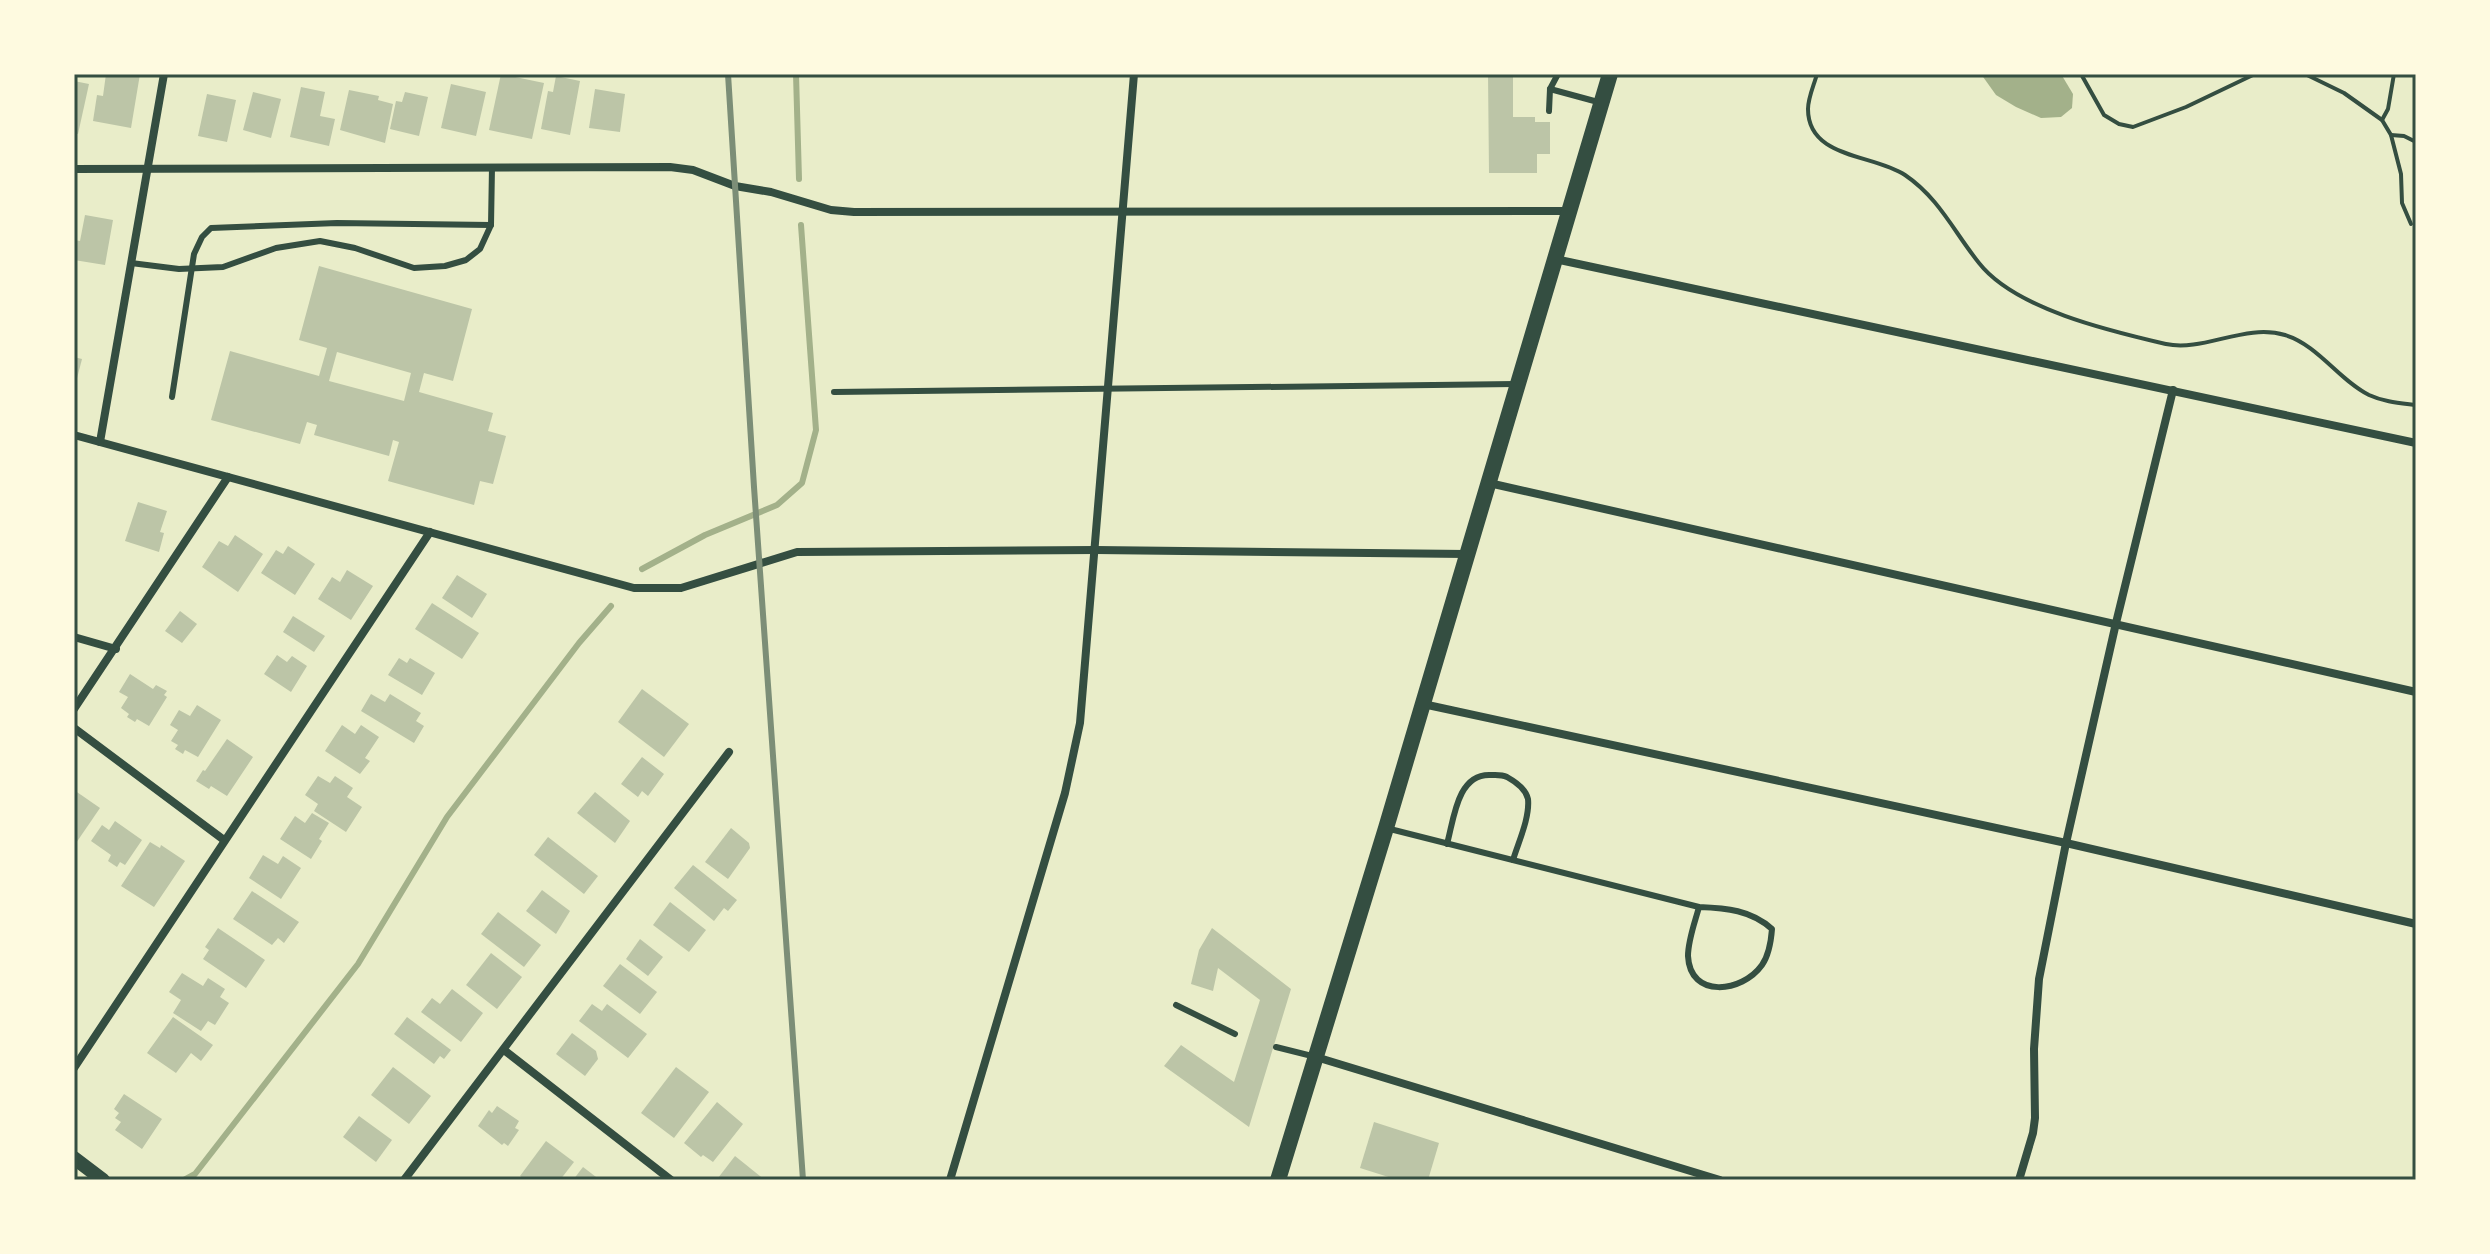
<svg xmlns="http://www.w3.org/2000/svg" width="2490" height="1254" viewBox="0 0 2490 1254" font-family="Literata,serif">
  <rect width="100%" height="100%" fill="#e9edc9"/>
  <path fill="#a3b18a" d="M1981,74H2061L2073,94L2072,108L2061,117L2041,118L2016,107L1996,95Z"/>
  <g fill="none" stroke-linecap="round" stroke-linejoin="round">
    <g stroke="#a3b18a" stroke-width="6">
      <path d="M796,74L799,179"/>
      <path d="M642,569L705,535L777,505L802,483L816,430L801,225"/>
      <path d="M184,1180L195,1174L358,964L447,817L579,643L611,606"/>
    </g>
  </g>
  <g fill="#bcc5a7" fill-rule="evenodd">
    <path d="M106,74H140L131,128L93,121L97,95L103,96Z"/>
    <path d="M501,74L544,83L532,139L489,130Z"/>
    <path d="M1488,74H1513V117H1535V122H1550V154H1537V173H1489Z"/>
    <path d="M556,76L580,81L570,135L541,129L548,91L553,92Z"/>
    <path d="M74,81L89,84L78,134L74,133Z"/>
    <path d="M451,84L486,92L476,136L441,128Z"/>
    <path d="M301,87L325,92L320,116L335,119L329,146L290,137Z"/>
    <path d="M595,89L625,94L620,132L589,128Z"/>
    <path d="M349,90L379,96L378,100L393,104L385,143L340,130Z"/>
    <path d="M253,92L281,99L271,138L243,130Z"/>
    <path d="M405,92L428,97L419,136L390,129L396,101L402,102Z"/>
    <path d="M207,94L236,100L227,142L198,136Z"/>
    <path d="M85,215L113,220L105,265L74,260V240L80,241Z"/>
    <path d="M319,266L472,309L453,381L424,373L419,392L493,413L488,431L506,436L493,484L480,481L474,505L388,481L399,442L393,440L389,456L314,435L317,425L307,422L300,444L211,420L230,351L319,376L327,348L299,340ZM337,352L411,373L404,401L329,381Z"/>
    <path d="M74,357L82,359L75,386H74Z"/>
    <path d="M138,502L167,511L160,532L164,533L159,552L125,541Z"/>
    <path d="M235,535L263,554L238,592L202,567L219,541L228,546Z"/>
    <path d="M288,546L315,564L295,595L261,573L276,550L283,554Z"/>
    <path d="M347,570L373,586L351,620L318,599L332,577L340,582Z"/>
    <path d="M457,575L487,594L472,618L442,598Z"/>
    <path d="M432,603L479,633L462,659L415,629Z"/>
    <path d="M180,611L197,624L182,643L165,631Z"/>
    <path d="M293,616L325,636L314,652L283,632Z"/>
    <path d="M277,655L287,662L292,656L307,666L291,692L264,674Z"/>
    <path d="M399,658L407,663L410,658L435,673L422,695L388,675Z"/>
    <path d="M130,674L153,689L156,685L167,691L164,695L167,697L149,726L137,719L135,722L127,717L129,714L121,708L128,697L119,692Z"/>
    <path d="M642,689L689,724L664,757L618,722Z"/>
    <path d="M371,694L385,702L390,694L421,713L416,721L424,726L414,743L361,711Z"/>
    <path d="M197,705L221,720L198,757L185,750L183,754L175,749L178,745L171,741L178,730L170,725L179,710L190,716Z"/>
    <path d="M342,725L355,734L361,725L379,737L365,758L370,761L360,774L325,751Z"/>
    <path d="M227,739L253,757L227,796L211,786L209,789L196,781L203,770L205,771Z"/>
    <path d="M642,757L664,774L648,796L642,791L638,797L621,784Z"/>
    <path d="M318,776L330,783L335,776L353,788L347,797L362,807L346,832L314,811L318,804L305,795Z"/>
    <path d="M74,790L100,808L74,846Z"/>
    <path d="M595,792L630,821L615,843L577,813Z"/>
    <path d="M312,813L329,823L319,839L322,841L311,859L280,839L295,816L305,823Z"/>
    <path d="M115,821L142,840L125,865L120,862L117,867L108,861L111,855L91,841L102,825L109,830Z"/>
    <path d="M731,828L749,843L750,848L728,879L705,862Z"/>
    <path d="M548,837L598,876L584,894L534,855Z"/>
    <path d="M150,842L160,848L161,845L185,861L154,907L121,886Z"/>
    <path d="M263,855L278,864L283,856L301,868L281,899L249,878Z"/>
    <path d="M693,865L737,900L728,911L724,908L714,921L674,888Z"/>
    <path d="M542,890L570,911L556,934L526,911Z"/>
    <path d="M252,891L299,922L284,943L278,938L272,945L233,919Z"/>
    <path d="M670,902L706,930L689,952L653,925Z"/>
    <path d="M498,912L541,945L524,967L481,934Z"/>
    <path d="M218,928L265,960L246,988L203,959L209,950L205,947Z"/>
    <path d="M1212,928L1291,989L1249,1127L1164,1066L1181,1045L1234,1082L1260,1000L1218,968L1213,991L1191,984L1199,950Z"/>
    <path d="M640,939L663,957L648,976L626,959Z"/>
    <path d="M491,953L522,977L497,1009L466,985Z"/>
    <path d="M620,964L657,992L640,1014L603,986Z"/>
    <path d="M182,973L203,986L208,978L225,989L220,997L229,1003L215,1025L208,1021L201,1031L173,1013L181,1000L169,992Z"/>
    <path d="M452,989L483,1013L461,1042L421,1012L432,998L440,1004Z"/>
    <path d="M592,1004L602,1011L607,1004L647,1034L628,1058L579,1021Z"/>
    <path d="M173,1017L213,1045L201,1061L191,1053L176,1073L147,1053Z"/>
    <path d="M407,1017L451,1050L444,1059L440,1056L434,1064L394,1034Z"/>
    <path d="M572,1033L596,1051L598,1059L585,1076L556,1054Z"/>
    <path d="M393,1067L431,1096L409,1124L371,1095Z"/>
    <path d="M676,1067L709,1092L674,1138L641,1113Z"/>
    <path d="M124,1094L162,1119L142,1149L115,1130L121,1122L115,1118L119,1113L114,1109Z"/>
    <path d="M717,1102L743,1124L713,1162L703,1155L701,1157L684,1143Z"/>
    <path d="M497,1106L519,1121L515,1128L519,1130L508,1146L504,1143L502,1145L478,1126L489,1110L492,1113Z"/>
    <path d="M359,1116L392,1140L376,1162L343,1137Z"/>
    <path d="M1374,1122L1439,1143L1428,1180H1398L1360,1168Z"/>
    <path d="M546,1141L574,1162L560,1180H525L520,1176Z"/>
    <path d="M735,1156L765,1180H721L718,1178Z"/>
    <path d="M583,1167L600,1180H573Z"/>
  </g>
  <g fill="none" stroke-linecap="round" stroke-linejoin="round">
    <g stroke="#344e41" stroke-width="4">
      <path d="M1817,74C1814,85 1808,98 1808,109C1808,159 1874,154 1905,175C1939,198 1954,232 1979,263C2015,309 2110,331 2166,344C2204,352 2245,323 2285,335C2318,345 2339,380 2369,395C2384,402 2400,403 2416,405"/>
      <path d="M2081,74L2104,115L2119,124L2133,127L2186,107L2255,74"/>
      <path d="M2305,74L2344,93L2382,120L2391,135L2401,174L2402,203L2411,224"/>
      <path d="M2382,120L2388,109L2394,74"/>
      <path d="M2391,135L2404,136L2416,142"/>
    </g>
    <g stroke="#344e41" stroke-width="6">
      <path d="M1550,89L1558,74"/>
      <path d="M1549,111L1550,89L1598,102"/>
      <path d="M131,263L179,269L223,267L276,248L320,241L355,248L414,268L445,266L466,260L480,249L491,225L492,167"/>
      <path d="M834,392L1515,384"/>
      <path d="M172,397L194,254L202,237L211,228L337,223L491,225"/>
      <path d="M1386,828L1699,907C1726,908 1751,910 1772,929C1771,942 1769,955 1762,965C1742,993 1690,999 1688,956C1688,940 1695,922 1699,907"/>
      <path d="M1447,844C1454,819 1457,775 1489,775C1496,775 1501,774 1507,777C1516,782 1526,789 1528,799C1530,818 1518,843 1513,860"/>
      <path d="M1176,1005L1235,1034"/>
      <path d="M1276,1047L1316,1057"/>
    </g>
    <g stroke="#344e41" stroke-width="8">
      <path d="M74,169L670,167L693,170L735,186L771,192L831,210L854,212L1568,211"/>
      <path d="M1555,259L2416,443"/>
      <path d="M74,435L634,588H681L797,552L1096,550L1467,554"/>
      <path d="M100,442L164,74"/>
      <path d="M1489,483L2416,692"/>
      <path d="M74,637L116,649"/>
      <path d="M1423,704L2066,843L2416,924"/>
      <path d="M74,709L228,477"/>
      <path d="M74,728L224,840"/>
      <path d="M504,1050L671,1180"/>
      <path d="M1316,1057L1720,1180"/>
      <path d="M74,1068L430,532"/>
      <path d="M404,1180L729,752"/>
      <path d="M950,1180L1065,793L1080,723L1134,74"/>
      <path d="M2019,1180L2033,1133L2035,1118L2034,1049L2039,979L2066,843L2116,623L2173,390"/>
    </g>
    <path stroke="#344e41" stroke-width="14" d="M74,1158L103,1180"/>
    <path stroke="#344e41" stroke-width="16" d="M1278,1180L1386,828L1610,74"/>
    <path stroke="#7c8e77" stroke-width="6" d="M728,74L754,487L803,1180"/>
  </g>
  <rect width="2490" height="1254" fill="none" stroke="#fefae0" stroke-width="152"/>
  <rect x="76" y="76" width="2338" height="1102" fill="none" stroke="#344e41" stroke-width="3"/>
</svg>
